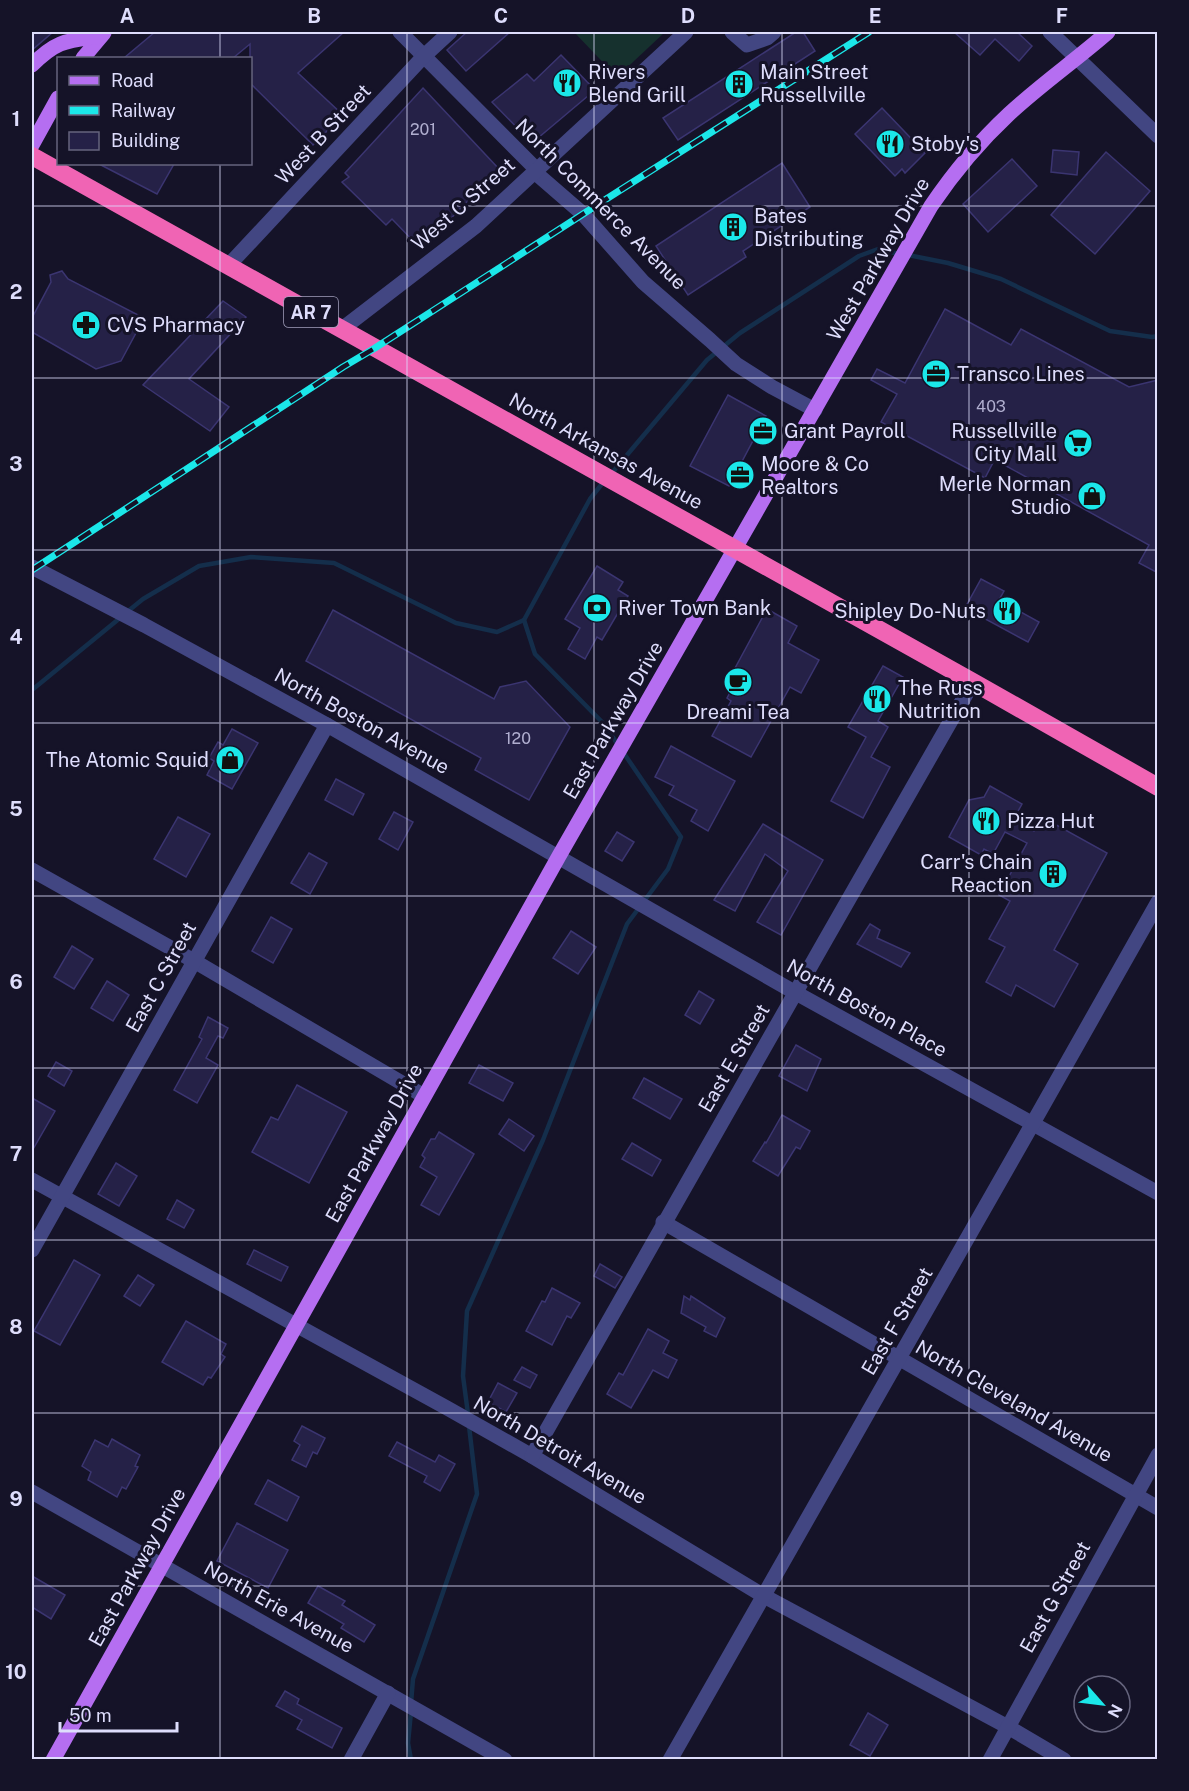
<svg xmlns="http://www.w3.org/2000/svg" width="1189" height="1791" viewBox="0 0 1189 1791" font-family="'Public Sans',sans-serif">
  <rect width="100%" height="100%" fill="#151328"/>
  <path fill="#16312e" d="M574,32H665L617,77Z"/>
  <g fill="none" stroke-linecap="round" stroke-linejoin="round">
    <g stroke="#142e4b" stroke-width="4.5">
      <path d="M908,255L948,263L1001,279L1110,331L1152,337L1158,336"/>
      <path d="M611,474L707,360L740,333L859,256L878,249L899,254"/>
      <path d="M127,612L143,599L199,566L251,557L334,563L456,623L497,632L524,620L590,499L605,480"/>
      <path d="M524,620L535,654L604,724L618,745"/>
      <path d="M32,690L120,618"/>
      <path d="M468,1414L463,1376L467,1311L543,1140L627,924L668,869L681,837L623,752"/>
      <path d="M411,1703L413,1679L477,1494L469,1426"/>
      <path d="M411,1712L408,1743L411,1760"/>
    </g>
  </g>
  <g fill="#252147" stroke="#3b3571" stroke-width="1.5">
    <path d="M32,32H53L32,50Z"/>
    <path d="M155,32H344L298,73L343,115L313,145L250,83V44L233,58H124Z"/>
    <path d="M467,32H510L466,71L447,50Z"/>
    <path d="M796,32H803L815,51L678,140L663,118Z"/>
    <path d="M954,32H1017L1032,46L1019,61L995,39L980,55Z"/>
    <path d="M561,55L595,90L532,143L492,102L527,74L534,81Z"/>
    <path d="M423,88L499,169L421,249L392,219L386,225L342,182L349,177L345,173Z"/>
    <path d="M882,108L925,153L905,173L902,169L895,176L855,134Z"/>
    <path d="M1053,150L1079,152L1077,175L1051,172Z"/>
    <path d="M1106,152L1150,191L1095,254L1051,215Z"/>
    <path d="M1012,159L1037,186L988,232L963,204Z"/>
    <path d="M782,163L810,207L743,251L746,257L688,295L656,246Z"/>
    <path d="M99,164H174L157,194Z"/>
    <path d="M62,271L68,279L144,318L121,361L96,369L32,332V318L51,282L50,275Z"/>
    <path d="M223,301L246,317L189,379L229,407L210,431L143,385Z"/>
    <path d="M945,309L1011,345L1021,329L1129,387L1158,380V573L1139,563L1149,545L999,462L995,459L985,478L881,422L897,394L871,380L877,369L905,383Z"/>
    <path d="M728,395L766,416L729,486L690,466Z"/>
    <path d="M597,566L623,582L618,590L628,596L602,640L597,637L585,659L568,649L580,628L565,619Z"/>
    <path d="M981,579L1004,591L999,600L1039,622L1028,642L965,608Z"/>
    <path d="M767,609L797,626L788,643L819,660L801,693L790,687L751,757L712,736L731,701L727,698L740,674L734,670Z"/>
    <path d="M333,610L494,699L500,687L526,681L570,727L529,800L475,770L481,758L306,661Z"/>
    <path d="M883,666L903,677L878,721L888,727L871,757L890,767L863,818L831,801L866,737L848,727Z"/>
    <path d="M232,729L258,743L232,789L207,775L214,761L209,758L218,742L223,745Z"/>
    <path d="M671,746L735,781L708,831L691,821L697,810L669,795L674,786L655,777Z"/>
    <path d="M336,779L364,794L353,815L325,800Z"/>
    <path d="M990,786L1022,804L1013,820L1034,831L1042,817L1107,853L1054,950L1078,964L1054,1007L1016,985L1011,996L986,982L1005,947L989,939L1010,901L999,895L1027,843L1005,832L993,854L984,849L981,855L949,837L969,800L984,797Z"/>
    <path d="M394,812L413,822L398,850L379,839Z"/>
    <path d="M178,817L210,834L186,877L154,859Z"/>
    <path d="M763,824L823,860L781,935L757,922L788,871L765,854L735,911L714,900Z"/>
    <path d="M617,832L634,842L622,861L605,851Z"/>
    <path d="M309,853L327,863L310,894L291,883Z"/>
    <path d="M271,917L292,929L273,963L252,951Z"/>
    <path d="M870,924L880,930L877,938L910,953L901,967L857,944Z"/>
    <path d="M571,931L596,947L578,974L553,958Z"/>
    <path d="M72,946L93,959L74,989L54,977Z"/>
    <path d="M107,981L129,995L113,1021L91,1008Z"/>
    <path d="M699,991L714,1000L700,1024L685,1015Z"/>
    <path d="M208,1017L228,1028L223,1038L218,1036L206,1058L218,1065L197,1103L174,1090L202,1039L199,1037Z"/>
    <path d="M796,1045L821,1059L807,1091L779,1076Z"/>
    <path d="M56,1062L72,1071L64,1086L48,1076Z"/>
    <path d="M479,1065L513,1083L503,1101L469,1083Z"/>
    <path d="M644,1078L682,1099L670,1119L633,1098Z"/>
    <path d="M297,1085L347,1112L309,1183L252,1152L271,1117L278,1120Z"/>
    <path d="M32,1098L55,1111L32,1151Z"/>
    <path d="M782,1115L810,1131L800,1149L796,1147L778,1176L753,1161L765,1142L766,1143Z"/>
    <path d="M509,1119L534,1136L524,1151L499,1134Z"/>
    <path d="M439,1132L474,1154L439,1215L421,1205L437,1177L420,1167L425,1158L422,1155L431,1139H435Z"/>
    <path d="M632,1143L661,1160L652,1176L622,1159Z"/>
    <path d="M116,1163L137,1176L119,1206L98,1194Z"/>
    <path d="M177,1200L194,1210L184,1228L167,1219Z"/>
    <path d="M254,1250L288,1267L281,1281L247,1264Z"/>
    <path d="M74,1260L100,1275L60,1345L34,1331Z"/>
    <path d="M600,1264L622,1277L615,1288L594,1276Z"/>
    <path d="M138,1275L154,1285L140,1306L124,1296Z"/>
    <path d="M552,1288L580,1303L571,1318L567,1316L552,1345L526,1331L542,1301L545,1302Z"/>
    <path d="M684,1296L690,1300L691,1296L725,1318L716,1337L704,1331L706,1327L681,1313Z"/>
    <path d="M186,1321L226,1344L221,1354L225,1357L211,1378L208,1377L203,1385L162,1362Z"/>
    <path d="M648,1329L669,1341L663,1353L677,1360L668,1378L653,1370L631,1408L607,1394L619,1373L623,1375Z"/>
    <path d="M522,1367L537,1375L530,1388L514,1380Z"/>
    <path d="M498,1383L517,1393L506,1412L488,1402Z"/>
    <path d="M302,1426L325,1438L317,1454L313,1452L306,1467L292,1460L300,1445L294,1441Z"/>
    <path d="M112,1439L140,1455L135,1466L138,1467L126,1489L122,1487L117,1497L88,1480L91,1472L82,1466L95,1440L108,1447Z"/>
    <path d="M397,1442L435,1462L439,1455L455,1464L440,1491L424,1482L427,1476L389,1456Z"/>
    <path d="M268,1480L299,1497L287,1521L255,1504Z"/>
    <path d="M237,1523L288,1550L268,1588L217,1561Z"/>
    <path d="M32,1576L65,1595L51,1619L32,1607Z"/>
    <path d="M318,1586L345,1601L342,1605L375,1625L364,1642L341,1628L344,1624L308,1603Z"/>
    <path d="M285,1691L299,1699L297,1704L342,1728L332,1748L297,1729L302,1720L276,1706Z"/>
    <path d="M868,1713L888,1725L870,1756L850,1745Z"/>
  </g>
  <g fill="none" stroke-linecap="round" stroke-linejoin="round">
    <g stroke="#424682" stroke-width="15">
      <path d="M400,32L536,169L538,175L583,214L643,282L710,340L736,364L772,387L815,410"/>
      <path d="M732,32L747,45L767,38L774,32"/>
      <path d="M1050,32L1158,136"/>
      <path d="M228,266L424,56L450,32"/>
      <path d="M342,329L476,226L686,32"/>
      <path d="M32,567L144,625L327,725L796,993L1158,1193"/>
      <path d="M32,870L194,961L424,1096"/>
      <path d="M32,1180L447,1408L532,1456L764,1596L1008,1727L1064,1760"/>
      <path d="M663,1222L1158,1508"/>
      <path d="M32,1250L327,725"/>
      <path d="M532,1456C677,1197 826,940 973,682"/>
      <path d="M32,1492L505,1760"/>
      <path d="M351,1760L388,1693"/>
      <path d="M670,1760L1033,1123L1158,902"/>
      <path d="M990,1760L1158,1455"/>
    </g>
    <g stroke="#b56ef1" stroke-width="15">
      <path d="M83,58L104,33"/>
      <path d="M32,65C57,40 66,41 101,36"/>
      <path d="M32,145L58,98"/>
      <path d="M53,1760L559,856L931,206C954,172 979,142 1009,114C1040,85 1076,60 1108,32"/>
    </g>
    <path stroke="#f064b4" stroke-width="18" d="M32,156L973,682L1158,787"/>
    <g stroke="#1be7e9" stroke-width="7">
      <path id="rail" d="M32,570L343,367L375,348L611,196L869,32"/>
    </g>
    <use href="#rail" stroke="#151328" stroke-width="4.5" stroke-dasharray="14" stroke-linecap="butt"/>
  </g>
  <path fill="none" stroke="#deddfc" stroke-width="1.5" stroke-opacity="0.55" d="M220,32V58M407,32V1760M594,32V1760M782,32V1760M969,32V1760M220,164V1760M32,206H1158M32,378H1158M32,550H1158M32,723H1158M32,896H1158M32,1068H1158M32,1240H1158M32,1413H1158M32,1586H1158"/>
  <defs>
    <g id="restaurant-disc" transform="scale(1.5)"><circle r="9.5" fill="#1be7e9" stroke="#151328"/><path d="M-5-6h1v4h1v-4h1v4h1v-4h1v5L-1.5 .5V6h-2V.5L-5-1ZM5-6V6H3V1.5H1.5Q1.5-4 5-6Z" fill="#111"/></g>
    <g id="building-disc" transform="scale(1.5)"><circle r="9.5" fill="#1be7e9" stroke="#151328"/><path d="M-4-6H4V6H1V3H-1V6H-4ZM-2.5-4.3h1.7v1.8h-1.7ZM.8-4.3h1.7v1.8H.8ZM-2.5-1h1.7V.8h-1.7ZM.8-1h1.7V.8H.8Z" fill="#111"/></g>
    <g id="pharmacy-disc" transform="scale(1.5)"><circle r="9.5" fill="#1be7e9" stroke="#151328"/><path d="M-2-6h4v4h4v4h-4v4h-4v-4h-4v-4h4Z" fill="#111"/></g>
    <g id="office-disc" transform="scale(1.5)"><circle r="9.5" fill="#1be7e9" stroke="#151328"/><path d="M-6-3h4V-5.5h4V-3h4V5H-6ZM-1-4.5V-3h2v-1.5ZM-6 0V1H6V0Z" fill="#111"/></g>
    <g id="supermarket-disc" transform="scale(1.5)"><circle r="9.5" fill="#1be7e9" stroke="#151328"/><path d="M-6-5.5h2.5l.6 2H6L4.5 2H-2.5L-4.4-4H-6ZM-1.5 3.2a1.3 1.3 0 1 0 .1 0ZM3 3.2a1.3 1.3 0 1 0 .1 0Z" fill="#111"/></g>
    <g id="shop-disc" transform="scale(1.5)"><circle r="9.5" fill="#1be7e9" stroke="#151328"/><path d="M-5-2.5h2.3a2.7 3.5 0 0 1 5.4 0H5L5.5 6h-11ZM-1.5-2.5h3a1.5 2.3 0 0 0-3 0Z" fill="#111"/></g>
    <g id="bank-disc" transform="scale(1.5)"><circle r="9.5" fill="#1be7e9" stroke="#151328"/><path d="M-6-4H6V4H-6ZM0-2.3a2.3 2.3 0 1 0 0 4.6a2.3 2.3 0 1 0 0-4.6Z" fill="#111"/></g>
    <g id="cafe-disc" transform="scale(1.5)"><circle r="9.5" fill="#1be7e9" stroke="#151328"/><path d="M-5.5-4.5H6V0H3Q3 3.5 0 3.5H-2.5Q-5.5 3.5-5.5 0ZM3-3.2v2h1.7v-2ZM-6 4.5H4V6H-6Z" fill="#111"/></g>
  </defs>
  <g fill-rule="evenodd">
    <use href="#restaurant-disc" x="567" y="83"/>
    <use href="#building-disc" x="739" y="84"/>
    <use href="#restaurant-disc" x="890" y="144"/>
    <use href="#building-disc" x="733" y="227"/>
    <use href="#pharmacy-disc" x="86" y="325"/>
    <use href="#office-disc" x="936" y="374"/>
    <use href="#office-disc" x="763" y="431"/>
    <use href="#supermarket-disc" x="1078" y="443"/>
    <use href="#office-disc" x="740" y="475"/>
    <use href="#shop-disc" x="1092" y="496"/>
    <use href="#bank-disc" x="597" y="608"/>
    <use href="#restaurant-disc" x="1007" y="611"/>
    <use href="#cafe-disc" x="738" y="682"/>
    <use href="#restaurant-disc" x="877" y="699"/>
    <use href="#shop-disc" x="230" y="760"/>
    <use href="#restaurant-disc" x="986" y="821"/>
    <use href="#building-disc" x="1053" y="874"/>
  </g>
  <g text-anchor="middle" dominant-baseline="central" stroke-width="6" stroke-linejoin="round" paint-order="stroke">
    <g font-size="16" fill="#b0aecf">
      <text x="423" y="129">201</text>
      <text x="991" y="406">403</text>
      <text x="518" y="738">120</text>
    </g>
    <rect fill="#151328" stroke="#a2a0bc" stroke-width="1.5" x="284" y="297" width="54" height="30" rx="4.5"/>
    <g font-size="18" font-weight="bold" fill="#deddfc">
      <text x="311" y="312">AR 7</text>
    </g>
    <g font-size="20" fill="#deddfc" stroke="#151328" text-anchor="start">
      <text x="588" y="72">Rivers<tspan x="588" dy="23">Blend Grill</tspan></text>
      <text x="760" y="72">Main Street<tspan x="760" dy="23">Russellville</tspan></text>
      <text x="911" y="144">Stoby's</text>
      <text x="754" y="216">Bates<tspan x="754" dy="23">Distributing</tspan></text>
      <text x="107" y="325">CVS Pharmacy</text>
      <text x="957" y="374">Transco Lines</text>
      <text x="784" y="431">Grant Payroll</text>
      <text x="1057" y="431" text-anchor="end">Russellville<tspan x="1057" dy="23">City Mall</tspan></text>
      <text x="761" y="464">Moore &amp; Co<tspan x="761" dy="23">Realtors</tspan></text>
      <text x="1071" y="484" text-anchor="end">Merle Norman<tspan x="1071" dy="23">Studio</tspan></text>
      <text x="618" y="608">River Town Bank</text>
      <text x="986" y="611" text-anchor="end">Shipley Do-Nuts</text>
      <text x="898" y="688">The Russ<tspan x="898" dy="23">Nutrition</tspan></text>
      <text x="738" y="712" text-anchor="middle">Dreami Tea</text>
      <text x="209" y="760" text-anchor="end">The Atomic Squid</text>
      <text x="1007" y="821">Pizza Hut</text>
      <text x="1032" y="862" text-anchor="end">Carr's Chain<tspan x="1032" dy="23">Reaction</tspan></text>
    </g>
    <g font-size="20" fill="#deddfc" stroke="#151328">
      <text transform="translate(323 134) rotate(-47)">West B Street</text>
      <text transform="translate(463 204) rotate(-41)">West C Street</text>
      <text transform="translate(601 204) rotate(45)">North Commerce Avenue</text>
      <text transform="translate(878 259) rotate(-60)">West Parkway Drive</text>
      <text transform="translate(606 451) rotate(29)">North Arkansas Avenue</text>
      <text transform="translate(613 720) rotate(-60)">East Parkway Drive</text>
      <text transform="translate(362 721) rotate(29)">North Boston Avenue</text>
      <text transform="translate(161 977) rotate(-61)">East C Street</text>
      <text transform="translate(867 1008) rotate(29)">North Boston Place</text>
      <text transform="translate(734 1058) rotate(-60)">East E Street</text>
      <text transform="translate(374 1143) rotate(-61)">East Parkway Drive</text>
      <text transform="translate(897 1321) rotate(-60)">East F Street</text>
      <text transform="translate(1014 1401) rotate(30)">North Cleveland Avenue</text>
      <text transform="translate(560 1450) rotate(30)">North Detroit Avenue</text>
      <text transform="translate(137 1567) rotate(-61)">East Parkway Drive</text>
      <text transform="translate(1055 1597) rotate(-61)">East G Street</text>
      <text transform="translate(279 1607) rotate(29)">North Erie Avenue</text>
    </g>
  </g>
  <rect width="1189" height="1791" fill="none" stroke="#151328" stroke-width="66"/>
  <rect x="57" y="57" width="195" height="108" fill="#151328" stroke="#65647d" stroke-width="1.5"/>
  <rect x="69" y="76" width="30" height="9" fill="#b56ef1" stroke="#65647d" stroke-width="1.5"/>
  <text x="111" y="87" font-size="18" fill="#deddfc">Road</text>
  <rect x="69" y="106" width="30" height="9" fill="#1be7e9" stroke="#65647d" stroke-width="1.5"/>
  <text x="111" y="117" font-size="18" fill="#deddfc">Railway</text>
  <rect x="69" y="132" width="30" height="18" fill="#252147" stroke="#65647d" stroke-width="1.5"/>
  <text x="111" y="147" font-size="18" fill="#deddfc">Building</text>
  <g transform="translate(1102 1704) rotate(118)"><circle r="28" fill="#151328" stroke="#65647d" stroke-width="1.5"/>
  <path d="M0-4.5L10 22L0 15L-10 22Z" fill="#1be7e9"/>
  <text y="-9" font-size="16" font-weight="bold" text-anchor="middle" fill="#deddfc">N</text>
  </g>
  <path d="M60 1722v9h117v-9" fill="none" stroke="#deddfc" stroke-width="3"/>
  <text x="69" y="1722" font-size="18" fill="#deddfc" stroke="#151328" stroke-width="4.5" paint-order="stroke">50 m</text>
  <rect x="33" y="33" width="1123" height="1725" fill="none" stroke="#deddfc" stroke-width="2"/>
  <g font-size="20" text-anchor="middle" font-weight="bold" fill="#deddfc">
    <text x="127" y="23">A</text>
    <text x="314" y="23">B</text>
    <text x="501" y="23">C</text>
    <text x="688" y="23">D</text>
    <text x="875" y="23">E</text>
    <text x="1062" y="23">F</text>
    <text x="16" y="126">1</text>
    <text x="16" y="299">2</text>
    <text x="16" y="471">3</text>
    <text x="16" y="644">4</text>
    <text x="16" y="816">5</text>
    <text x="16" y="989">6</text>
    <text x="16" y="1161">7</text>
    <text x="16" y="1334">8</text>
    <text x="16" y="1506">9</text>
    <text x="16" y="1679">10</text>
  </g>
</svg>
